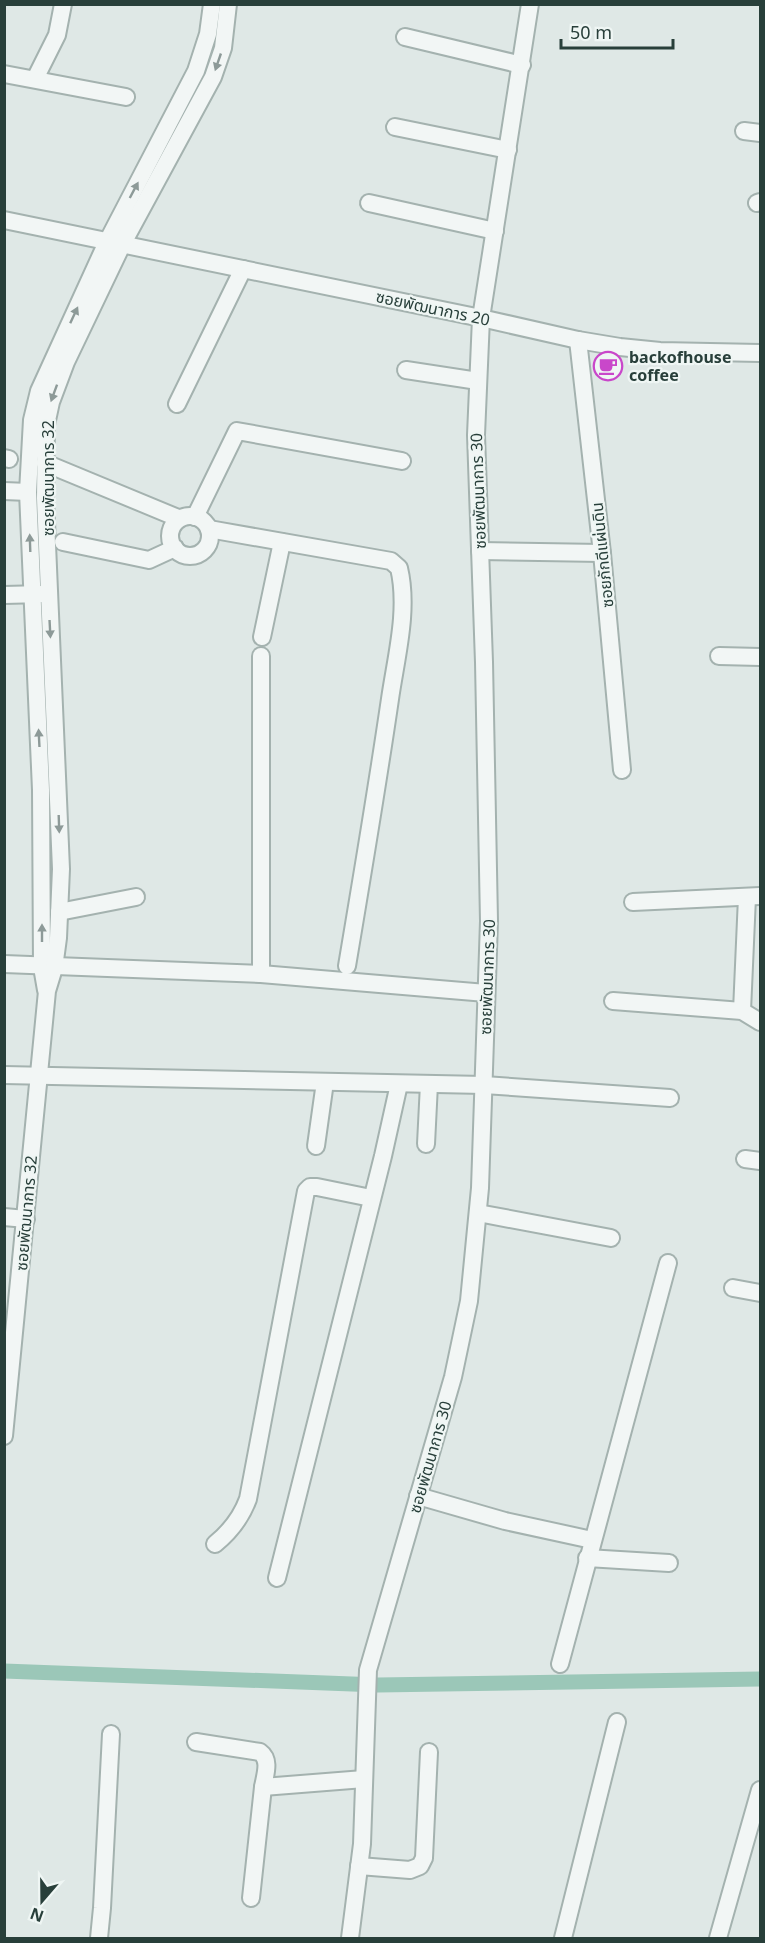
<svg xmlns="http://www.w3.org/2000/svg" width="765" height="1943" viewBox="0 0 765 1943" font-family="'Noto Sans','Noto Sans Thai',sans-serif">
  <rect width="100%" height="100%" fill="#dfe8e6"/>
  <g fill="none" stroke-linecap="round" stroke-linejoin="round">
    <path stroke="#9bc7b8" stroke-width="15" d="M4,1671L378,1685L760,1679"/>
    <g stroke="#a4b2af" stroke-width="20">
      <g id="minor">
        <path d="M405,37L522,65"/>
        <path d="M4,74L126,97"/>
        <path d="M35,79L57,35L63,4"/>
        <path d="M395,127L508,150"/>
        <path d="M744,131L760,133"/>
        <path d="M369,203L495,231"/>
        <path d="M757,203L760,202"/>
        <path d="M4,220L481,318L578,340L620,347L660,351L760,353"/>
        <path d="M578,340L602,553L622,770"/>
        <path d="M406,370L478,381"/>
        <path d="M177,404L243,269"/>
        <path d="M4,458L9,459"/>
        <path d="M45,463L178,518"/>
        <path d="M4,491L28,492"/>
        <circle cx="190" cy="536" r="20"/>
        <path d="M195,517L237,431L402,461"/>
        <path d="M209,529L391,561L399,568C409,610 396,657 390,699C377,788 362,877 347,966"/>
        <path d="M63,542L149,560L175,548"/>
        <path d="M480,551L602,553"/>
        <path d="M4,595L43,594"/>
        <path d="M262,637L282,542"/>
        <path d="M719,656L760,657"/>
        <path d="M633,902L760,896"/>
        <path d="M59,912L136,897"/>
        <path d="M4,964L261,974L486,993"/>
        <path d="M261,974V656"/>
        <path d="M46,990L42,967L41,790L28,492L32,420L39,391L107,242L196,71L208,34L212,4"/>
        <path d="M613,1001L742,1011L760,1022"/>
        <path d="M742,1011L747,897"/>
        <path d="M4,1075L484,1085L670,1098"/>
        <path d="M426,1144L429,1084"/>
        <path d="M316,1146L325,1082"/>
        <path d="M745,1159L760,1161"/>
        <path d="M478,1213L611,1238"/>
        <path d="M4,1217L26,1219"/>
        <path d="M733,1288L760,1293"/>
        <path d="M4,1436L47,991L54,968L58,938L61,869L45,498L46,425L51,402L66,362L122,245L213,77L223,48L228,4"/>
        <path d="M418,1496L505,1521L592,1540"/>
        <path d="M215,1544C231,1531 241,1518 248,1499L306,1191L310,1187H317L371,1198"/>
        <path d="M587,1558L669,1563"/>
        <path d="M277,1578L383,1156L399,1084"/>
        <path d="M560,1664L668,1263"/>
        <path d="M196,1742L260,1752C271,1760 265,1775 263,1787L364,1779"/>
        <path d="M359,1866L410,1870L420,1866L424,1858L429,1752"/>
        <path d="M251,1898L263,1787"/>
        <path d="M99,1938L102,1908L111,1734"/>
        <path d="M350,1938L362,1844L368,1670L453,1377L469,1301L480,1188L489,921L484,662L476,435L481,318L530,4"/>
        <path d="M563,1938L617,1722"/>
        <path d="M718,1938L760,1790"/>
      </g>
    </g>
    <use href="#minor" stroke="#f2f6f5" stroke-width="16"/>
  </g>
  <defs><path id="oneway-solid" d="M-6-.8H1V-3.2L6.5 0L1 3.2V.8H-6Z" transform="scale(1.5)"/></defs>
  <g fill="#8d9a98">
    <use href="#oneway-solid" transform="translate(218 62) rotate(109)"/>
    <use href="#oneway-solid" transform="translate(134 190) rotate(-62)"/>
    <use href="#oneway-solid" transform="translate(74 315) rotate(-65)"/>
    <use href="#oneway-solid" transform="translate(54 393) rotate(110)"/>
    <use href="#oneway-solid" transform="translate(30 543) rotate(-92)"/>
    <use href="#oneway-solid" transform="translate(50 629) rotate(87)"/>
    <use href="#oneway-solid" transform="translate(39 738) rotate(-93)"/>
    <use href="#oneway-solid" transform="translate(59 824) rotate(88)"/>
    <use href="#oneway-solid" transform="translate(42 933) rotate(-90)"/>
  </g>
  <defs>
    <g id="cafe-ring" transform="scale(1.5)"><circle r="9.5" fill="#eff6f4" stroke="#c947ca" stroke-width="1.5"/><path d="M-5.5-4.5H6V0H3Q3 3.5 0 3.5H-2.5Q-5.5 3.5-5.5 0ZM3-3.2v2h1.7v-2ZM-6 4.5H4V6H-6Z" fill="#c947ca"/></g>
  </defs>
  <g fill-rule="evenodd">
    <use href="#cafe-ring" x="608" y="366"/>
  </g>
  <g text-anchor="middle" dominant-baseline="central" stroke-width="4.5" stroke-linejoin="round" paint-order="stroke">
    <g font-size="16" fill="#283f3a" stroke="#eff6f4">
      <text transform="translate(433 308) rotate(12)">ซอยพัฒนาการ 20</text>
      <text transform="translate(48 478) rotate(-90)">ซอยพัฒนาการ 32</text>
      <text transform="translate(478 491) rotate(-92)">ซอยพัฒนาการ 30</text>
      <text transform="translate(602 555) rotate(-96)">ซอยภักดีแผ่นดิน</text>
      <text transform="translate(487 977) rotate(-88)">ซอยพัฒนาการ 30</text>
      <text transform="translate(26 1213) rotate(-85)">ซอยพัฒนาการ 32</text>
      <text transform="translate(430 1457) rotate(-74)">ซอยพัฒนาการ 30</text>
    </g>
    <g font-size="16" font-weight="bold" fill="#283f3a" stroke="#eff6f4" text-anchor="start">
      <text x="629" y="357">backofhouse<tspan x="629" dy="18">coffee</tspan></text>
    </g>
  </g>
  <rect width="765" height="1943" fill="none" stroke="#283f3a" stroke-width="12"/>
  <g transform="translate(42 1901) rotate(200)" stroke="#eff6f4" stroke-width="4.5" paint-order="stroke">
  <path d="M0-4.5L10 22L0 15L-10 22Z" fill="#283f3a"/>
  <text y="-9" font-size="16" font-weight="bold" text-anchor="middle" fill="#283f3a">N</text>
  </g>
  <path d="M561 39v9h112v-9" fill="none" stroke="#283f3a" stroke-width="3"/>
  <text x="570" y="39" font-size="18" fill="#283f3a" stroke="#eff6f4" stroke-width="4.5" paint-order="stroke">50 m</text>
</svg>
